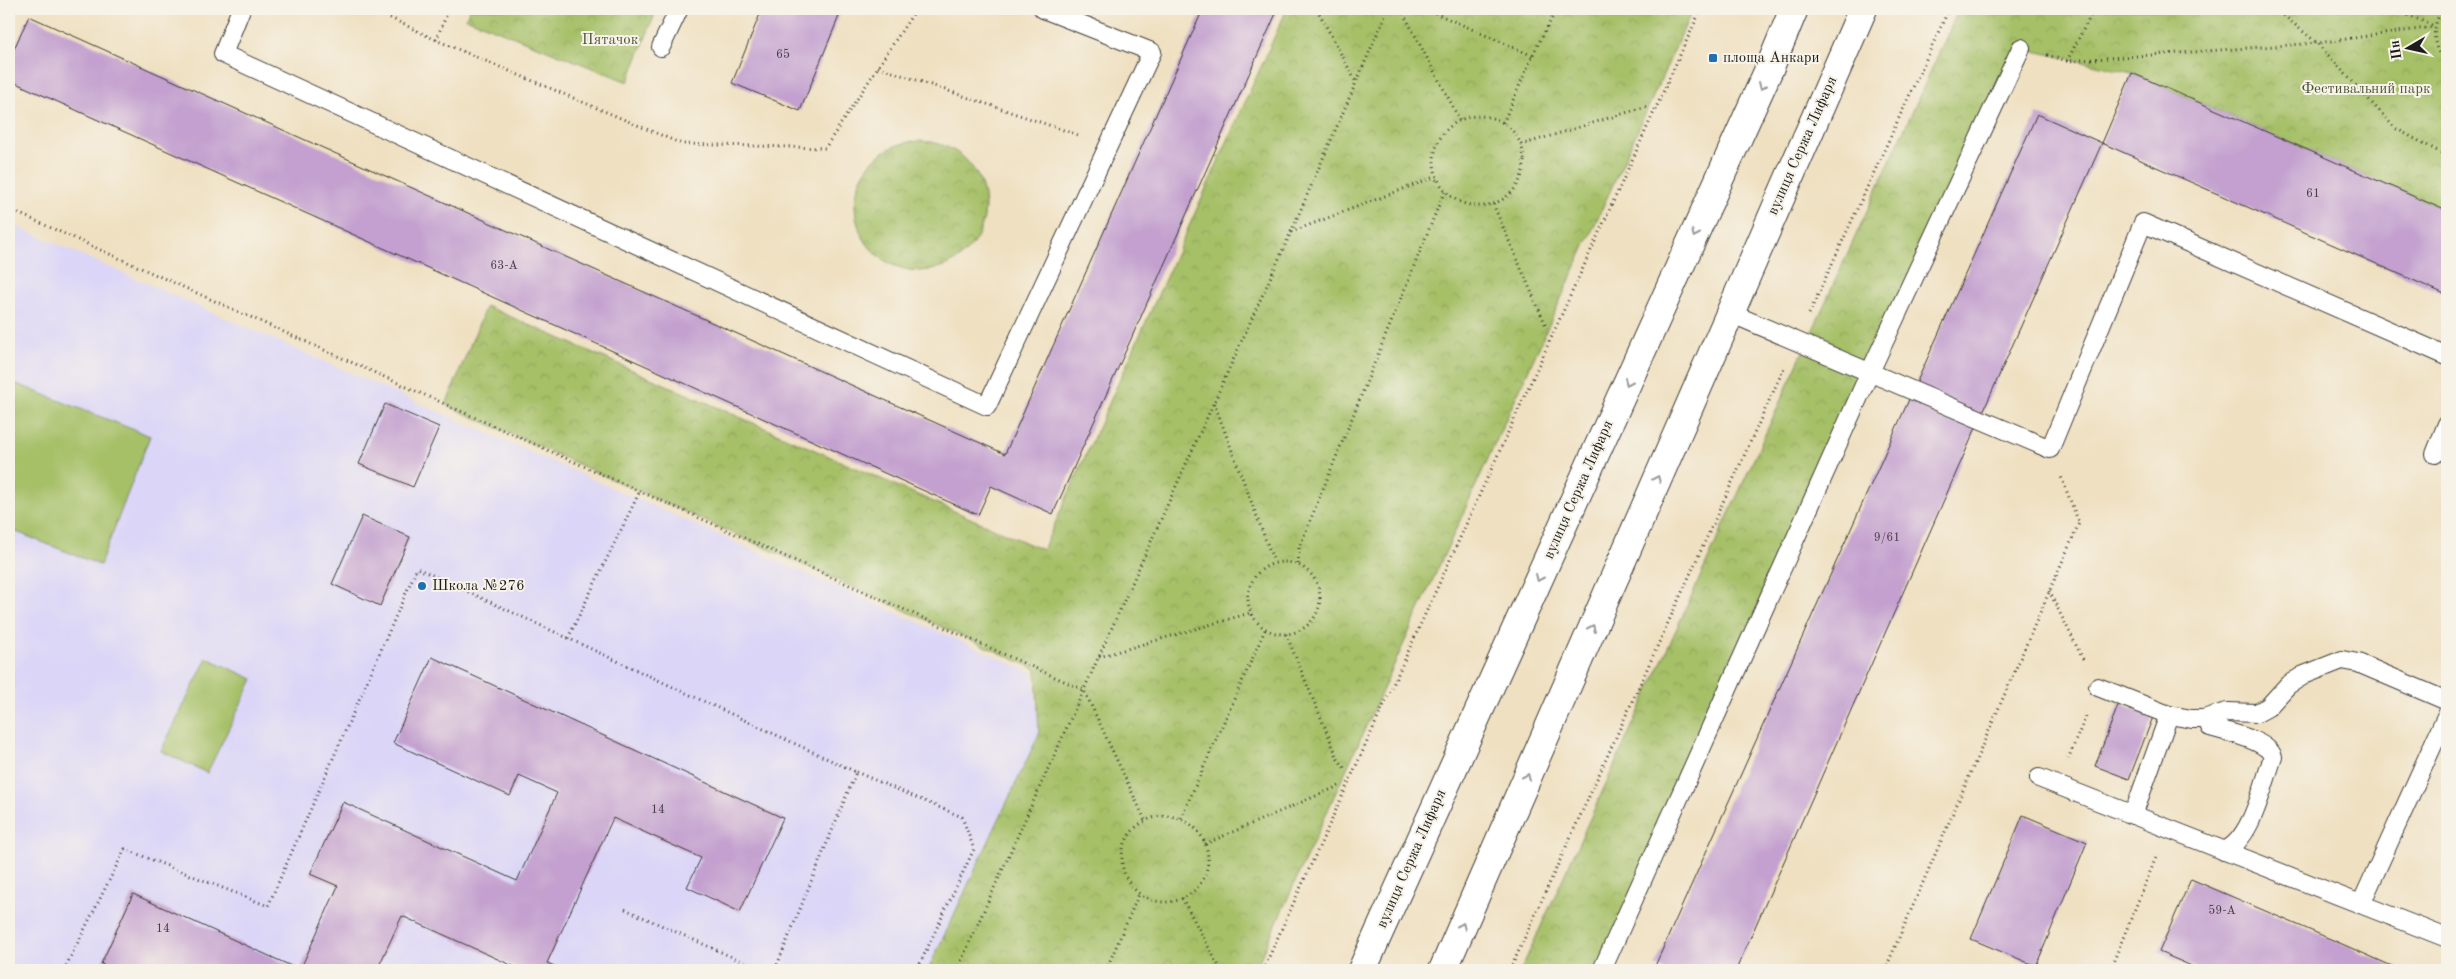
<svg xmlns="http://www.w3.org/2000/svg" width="2456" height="979" viewBox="0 0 2456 979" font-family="'Old Standard TT',serif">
  <defs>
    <pattern id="park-crowns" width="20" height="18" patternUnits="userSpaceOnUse" patternTransform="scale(1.25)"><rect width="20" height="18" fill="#a6c067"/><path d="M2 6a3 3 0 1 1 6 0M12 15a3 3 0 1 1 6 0" fill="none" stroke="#8ea459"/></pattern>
  </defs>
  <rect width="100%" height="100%" fill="#f7f3e8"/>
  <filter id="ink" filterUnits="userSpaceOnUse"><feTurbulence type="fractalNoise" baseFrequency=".02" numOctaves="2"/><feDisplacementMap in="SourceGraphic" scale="10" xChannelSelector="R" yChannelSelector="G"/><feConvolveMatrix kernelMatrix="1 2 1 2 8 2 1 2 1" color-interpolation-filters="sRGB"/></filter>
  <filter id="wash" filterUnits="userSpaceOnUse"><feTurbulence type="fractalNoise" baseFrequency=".0096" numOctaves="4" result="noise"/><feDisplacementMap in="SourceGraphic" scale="20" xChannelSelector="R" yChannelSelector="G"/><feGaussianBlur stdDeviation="1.12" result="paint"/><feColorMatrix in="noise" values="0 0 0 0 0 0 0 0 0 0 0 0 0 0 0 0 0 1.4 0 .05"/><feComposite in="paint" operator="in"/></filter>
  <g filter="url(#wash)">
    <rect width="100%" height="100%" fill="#efe0c1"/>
    <path fill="#dbd6f7" d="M9,223L1033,673L1040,734L929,970H9Z"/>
    <g fill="url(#park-crowns)" stroke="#616e42">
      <path d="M470,9H657L628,82L466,18Z"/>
      <path d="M1287,9H1693L1255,970H928L1039,734L1036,669L446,405L486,306L1043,550Z"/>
      <path d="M1959,9H2447V211L2132,73L2021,48L1602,970H1521Z"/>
      <circle cx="920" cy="206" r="65"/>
    </g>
    <g fill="#a6c067" stroke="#616e42">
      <path d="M9,381L150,436L100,565L9,529Z"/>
      <path d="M207,658L253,679L207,773L161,751Z"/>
    </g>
    <g id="blocks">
      <g fill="#c3a0cf">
        <path d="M762,9H842L800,111L732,83Z"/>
        <path d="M1203,9H1278L1053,514L991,486L978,515L9,80V60L29,16L1005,454Z"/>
        <path d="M2132,73L2447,211V295L2102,143L1736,970H1665L1655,966L2037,114L2102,143Z"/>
        <path d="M385,404L439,427L413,487L359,464Z"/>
        <path d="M362,516L410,537L380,606L332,584Z"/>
        <path d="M432,657L783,818L740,912L687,887L701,858L613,818L547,963L564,970H522L402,916L377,970H300L338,886L310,874L343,802L517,881L557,793L519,776L510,796L393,743Z"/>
        <path d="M2119,703L2153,717L2129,779L2095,766Z"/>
        <path d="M2023,815L2087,842L2036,966L1971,939Z"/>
        <path d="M2191,879L2342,944L2401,970H2201L2159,952Z"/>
        <path d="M133,894L300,970H115L101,964Z"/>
      </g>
    </g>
  </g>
  <g filter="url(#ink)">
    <use href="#blocks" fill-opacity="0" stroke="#3c3935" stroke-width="1"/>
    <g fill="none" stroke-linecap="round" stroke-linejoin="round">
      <g stroke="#3c3935" stroke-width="20">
        <g id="lane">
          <path d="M241,9L223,54L987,406L1152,52L1043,9"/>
          <path d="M661,47L679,9"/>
          <path d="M1730,313L2050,449L2143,223L2447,356"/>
          <path d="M2435,454L2447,424"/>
          <path d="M2098,687L2169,715L2192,719H2203L2227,712L2257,713L2268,707L2288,685L2304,675L2342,660L2358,663L2447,701"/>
          <path d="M2203,719L2208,721L2210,727C2226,732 2268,740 2273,757C2263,784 2252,840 2224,851"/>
          <path d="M2039,778L2447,938"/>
          <path d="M2133,815L2169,715"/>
          <path d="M2361,904L2447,714"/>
          <path d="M1602,970L1870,372L2021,48"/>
        </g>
      </g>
      <g stroke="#3c3935" stroke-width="30">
        <g id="secondary">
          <path d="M1362,970L1770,67L1794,9"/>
          <path d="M1443,970L1863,9"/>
        </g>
      </g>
      <g stroke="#3c3935" stroke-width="3" stroke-dasharray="1 4" stroke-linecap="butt">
        <path d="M372,9L436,40L682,144L825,148L916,9"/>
        <path d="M1317,9L1356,82"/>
        <path d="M1401,9L1460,120"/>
        <path d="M1426,9L1533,56"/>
        <path d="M2276,9L2317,43L2395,128L2447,156"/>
        <path d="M2394,9L2434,26"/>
        <path d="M2443,9C2431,25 2431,49 2447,63"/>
        <path d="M436,40L449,9"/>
        <path d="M2047,55L2067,61L2317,43L2434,27"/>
        <path d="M2067,61L2094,9"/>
        <path d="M878,67L1081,136"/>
        <circle cx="1479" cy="161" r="45"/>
        <path d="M1503,123L1535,50L1557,9"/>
        <path d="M1521,145L1648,106"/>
        <path d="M1493,204L1547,328"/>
        <path d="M9,209L1084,690L1145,820"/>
        <path d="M1291,232L1388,9"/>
        <path d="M1809,314L1949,9"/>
        <path d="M1214,403L1274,562"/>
        <path d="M2444,482L2447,490"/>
        <circle cx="1284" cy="598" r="36"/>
        <path d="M1298,564L1299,548L1445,190"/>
        <path d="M2049,591L2084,661"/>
        <path d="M1286,634L1338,759L1346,770"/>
        <path d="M568,638L640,491"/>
        <path d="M1099,657L1250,613"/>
        <path d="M2068,759L2087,714"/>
        <path d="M856,772L962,817L974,849L917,970"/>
        <circle cx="1165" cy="859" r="43"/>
        <path d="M1181,818L1265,630"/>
        <path d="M1205,844L1339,786"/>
        <path d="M1182,898L1221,970"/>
        <path d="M625,909L761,970"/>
        <path d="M64,970L125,849L268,906L417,568L856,772L775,970"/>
        <path d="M957,970L1291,232L1432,178L1439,181"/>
        <path d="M1106,970L1139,894"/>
        <path d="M1263,970L1701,9"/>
        <path d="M1510,970L1784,368"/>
        <path d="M1885,970L2079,523L2060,474"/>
        <path d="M2110,970L2157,855"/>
      </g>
      <use href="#lane" stroke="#fff" stroke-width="18"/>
      <use href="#secondary" stroke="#fff" stroke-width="28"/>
    </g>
    <defs><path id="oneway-chevron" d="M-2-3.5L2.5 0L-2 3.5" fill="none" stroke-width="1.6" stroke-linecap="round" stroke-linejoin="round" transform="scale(1.25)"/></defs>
    <g stroke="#999">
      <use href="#oneway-chevron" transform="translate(1762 86) rotate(114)"/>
      <use href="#oneway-chevron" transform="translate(1695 234) rotate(114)"/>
      <use href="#oneway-chevron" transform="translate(1628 382) rotate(114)"/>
      <use href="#oneway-chevron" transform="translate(1657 479) rotate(-66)"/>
      <use href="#oneway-chevron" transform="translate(1539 578) rotate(114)"/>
      <use href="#oneway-chevron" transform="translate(1592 628) rotate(-66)"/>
      <use href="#oneway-chevron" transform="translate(1527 777) rotate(-66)"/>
      <use href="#oneway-chevron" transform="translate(1462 926) rotate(-66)"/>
    </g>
  </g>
  <g fill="#1f6fb2" stroke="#f7f3e8" stroke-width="2">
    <rect x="1708" y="53" width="10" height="10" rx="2.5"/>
    <circle cx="422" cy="586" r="5"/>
  </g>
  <g text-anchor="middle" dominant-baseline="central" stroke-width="4" stroke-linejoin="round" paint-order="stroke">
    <g font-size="12" fill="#463d49">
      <text x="783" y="55">65</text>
      <text x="2313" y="194">61</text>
      <text x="504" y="266">63-А</text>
      <text x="1887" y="538">9/61</text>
      <text x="658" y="810">14</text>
      <text x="2222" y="911">59-А</text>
      <text x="163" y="929">14</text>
    </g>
    <g font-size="15" fill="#4c5536" stroke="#f7f3e8">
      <text x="610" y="40">Пятачок</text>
      <text x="2366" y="89">Фестивальний парк</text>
    </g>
    <g font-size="15" fill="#1c1c1c" stroke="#f7f3e8" text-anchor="start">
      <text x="1723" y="58">площа Анкари</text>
      <text x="432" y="586">Школа №276</text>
    </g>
    <g font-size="15" fill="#1c1c1c" stroke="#f7f3e8">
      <text transform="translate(1803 146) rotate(-66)">вулиця Сержа Лифаря</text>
      <text transform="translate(1579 490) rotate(-66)">вулиця Сержа Лифаря</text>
      <text transform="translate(1412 859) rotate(-66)">вулиця Сержа Лифаря</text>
    </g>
  </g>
  <rect width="2456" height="979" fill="none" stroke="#f7f3e8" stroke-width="30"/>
  <g transform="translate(2408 48) rotate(261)" stroke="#f7f3e8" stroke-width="4" paint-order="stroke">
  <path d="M0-4L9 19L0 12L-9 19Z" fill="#1c1c1c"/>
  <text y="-8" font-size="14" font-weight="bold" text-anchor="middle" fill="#1c1c1c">Пн</text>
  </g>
</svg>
